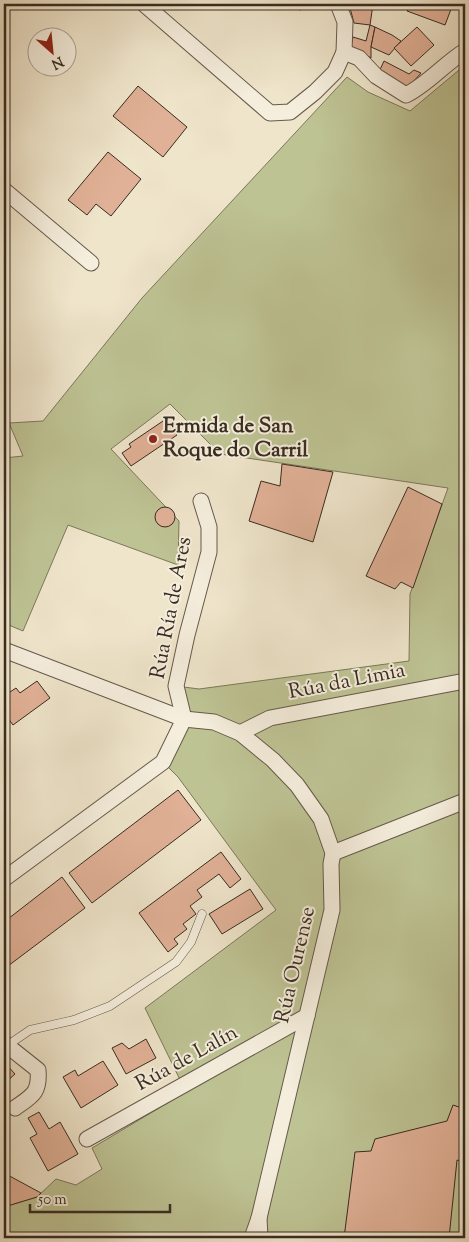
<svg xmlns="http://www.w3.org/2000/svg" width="469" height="1242" viewBox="0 0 469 1242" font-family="'Sorts Mill Goudy',serif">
  <rect width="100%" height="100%" fill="#efe5cb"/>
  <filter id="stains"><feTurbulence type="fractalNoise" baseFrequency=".004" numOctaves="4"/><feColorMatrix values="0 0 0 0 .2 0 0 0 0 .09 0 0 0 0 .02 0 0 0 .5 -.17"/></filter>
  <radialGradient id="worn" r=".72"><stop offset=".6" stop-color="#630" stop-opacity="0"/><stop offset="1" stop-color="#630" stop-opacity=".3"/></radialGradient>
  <path fill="#bec394" stroke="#7b785a" d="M465,65V750L459,751L465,767V1238H4V1207L37,1197L56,1179L76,1185L102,1169L92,1148L186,1092L145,1008L276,910L178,777L163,762L184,719L176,686L199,689L409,661L410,594L448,488L220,454L170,404L111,449L179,521L178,565L68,525L23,631L4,623V458L23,456L9,423L43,421L142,298L347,77L368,92L410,111Z"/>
  <g fill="#e1b197" stroke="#382c21">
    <path d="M297,4H324L299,10Z"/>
    <path d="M349,4H373L370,25L354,23Z"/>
    <path d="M410,4H453L445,25L407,11Z"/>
    <path d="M370,25L375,27L371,47V58L351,46L353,37L366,41Z"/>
    <path d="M375,27L392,35L401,41L389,55L371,47Z"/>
    <path d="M417,27L434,45L411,66L394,48Z"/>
    <path d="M384,61L409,74L414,70L421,73L406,90L378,74Z"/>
    <path d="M138,86L187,127L163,157L113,116Z"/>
    <path d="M108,152L141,179L111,216L96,204L87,215L68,200Z"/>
    <path d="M166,419L177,435L131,466L122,453L131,447L129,444Z"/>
    <path d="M4,423H9V435L4,437Z"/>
    <path d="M282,464L333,472L313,542L249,521L261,481L280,486Z"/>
    <path d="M408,487L442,504L413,588L401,582L395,589L366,576Z"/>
    <circle cx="165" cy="517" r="10"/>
    <path d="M37,681L50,698L13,725L4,713V696L16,688L20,693Z"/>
    <path d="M178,790L201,820L92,903L69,873Z"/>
    <path d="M221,852L241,879L230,888L219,874L197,890L202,897L190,906L196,914L183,924L187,929L174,939L178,944L168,952L139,913Z"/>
    <path d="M62,877L85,908L4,969V922Z"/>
    <path d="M250,889L263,909L222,934L209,914Z"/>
    <path d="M146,1039L156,1058L126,1074L112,1048L122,1043L129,1049Z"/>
    <path d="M103,1061L118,1085L81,1108L63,1077L75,1070L78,1076Z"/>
    <path d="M4,1062L15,1074L4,1084Z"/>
    <path d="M453,1105L465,1109V1126L463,1130L465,1131V1162L457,1160L449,1238H344L355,1152L371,1151L375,1139L447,1121Z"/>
    <path d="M39,1112L49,1129L60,1122L78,1154L48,1171L30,1138L37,1134L28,1118Z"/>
    <path d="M4,1173L41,1193L37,1197L4,1207Z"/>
  </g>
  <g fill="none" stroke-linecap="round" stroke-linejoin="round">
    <g stroke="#665a4c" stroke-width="9">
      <path id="lane" d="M8,1045L30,1030L74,1020L110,1006L176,962L191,942L202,914"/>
    </g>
    <g stroke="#665a4c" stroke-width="17">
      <g id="street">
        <path d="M144,4L270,113L290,112L315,92L335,72L344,52L345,22L338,4"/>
        <path d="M344,52L359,58L376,76L406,95C428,84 444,64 465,51"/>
        <path d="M4,190L91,263"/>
        <path d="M4,650L184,719L214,722L240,733L273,760L297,785L321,819L333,853L331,864L332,910L259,1218"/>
        <path d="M240,733L270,718L465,681"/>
        <path d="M333,853L465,801"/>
        <path d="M4,879L163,762L184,719L176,686L187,635L209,552V527L201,501"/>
        <path d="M4,1043L38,1070C40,1093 32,1096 15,1108"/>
        <path d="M87,1139L307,1016"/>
        <path d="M252,1238L259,1218L260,1238"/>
      </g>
    </g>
    <use href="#lane" stroke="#f5eedd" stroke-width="8"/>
    <use href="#street" stroke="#f5eedd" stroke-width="15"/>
  </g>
  <circle fill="#8f2418" stroke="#f5eedd" stroke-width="2" cx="153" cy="439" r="5"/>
  <g text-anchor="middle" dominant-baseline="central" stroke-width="4" stroke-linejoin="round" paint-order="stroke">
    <g font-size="21" font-weight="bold" fill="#382c21" stroke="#f5eedd" text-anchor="start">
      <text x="163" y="427">Ermida de San<tspan x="163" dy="24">Roque do Carril</tspan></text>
    </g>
    <g font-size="21" fill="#382c21" stroke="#f5eedd">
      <text transform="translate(172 608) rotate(-79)">Rúa Ría de Ares</text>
      <text transform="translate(347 682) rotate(-11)">Rúa da Limia</text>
      <text transform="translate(296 965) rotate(-77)">Rúa Ourense</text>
      <text transform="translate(187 1059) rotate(-29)">Rúa de Lalín</text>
    </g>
  </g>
  <rect width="469" height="1242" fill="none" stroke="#efe5cb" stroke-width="20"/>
  <rect x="5" y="5" width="459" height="1232" fill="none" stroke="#382c21" stroke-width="2.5"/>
  <rect x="10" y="10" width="449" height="1222" fill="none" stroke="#382c21"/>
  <g transform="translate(52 52) rotate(153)"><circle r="24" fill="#f5eedd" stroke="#a9a092"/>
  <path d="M0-4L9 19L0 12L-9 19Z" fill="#8f2418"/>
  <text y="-8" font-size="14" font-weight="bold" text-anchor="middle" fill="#382c21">N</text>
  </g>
  <path d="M30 1204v8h140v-8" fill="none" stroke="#382c21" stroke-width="2.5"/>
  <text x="38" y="1204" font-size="15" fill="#382c21" stroke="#f5eedd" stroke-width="4" paint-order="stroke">50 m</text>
  <rect width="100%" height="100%" filter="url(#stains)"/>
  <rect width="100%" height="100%" fill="url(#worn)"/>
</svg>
